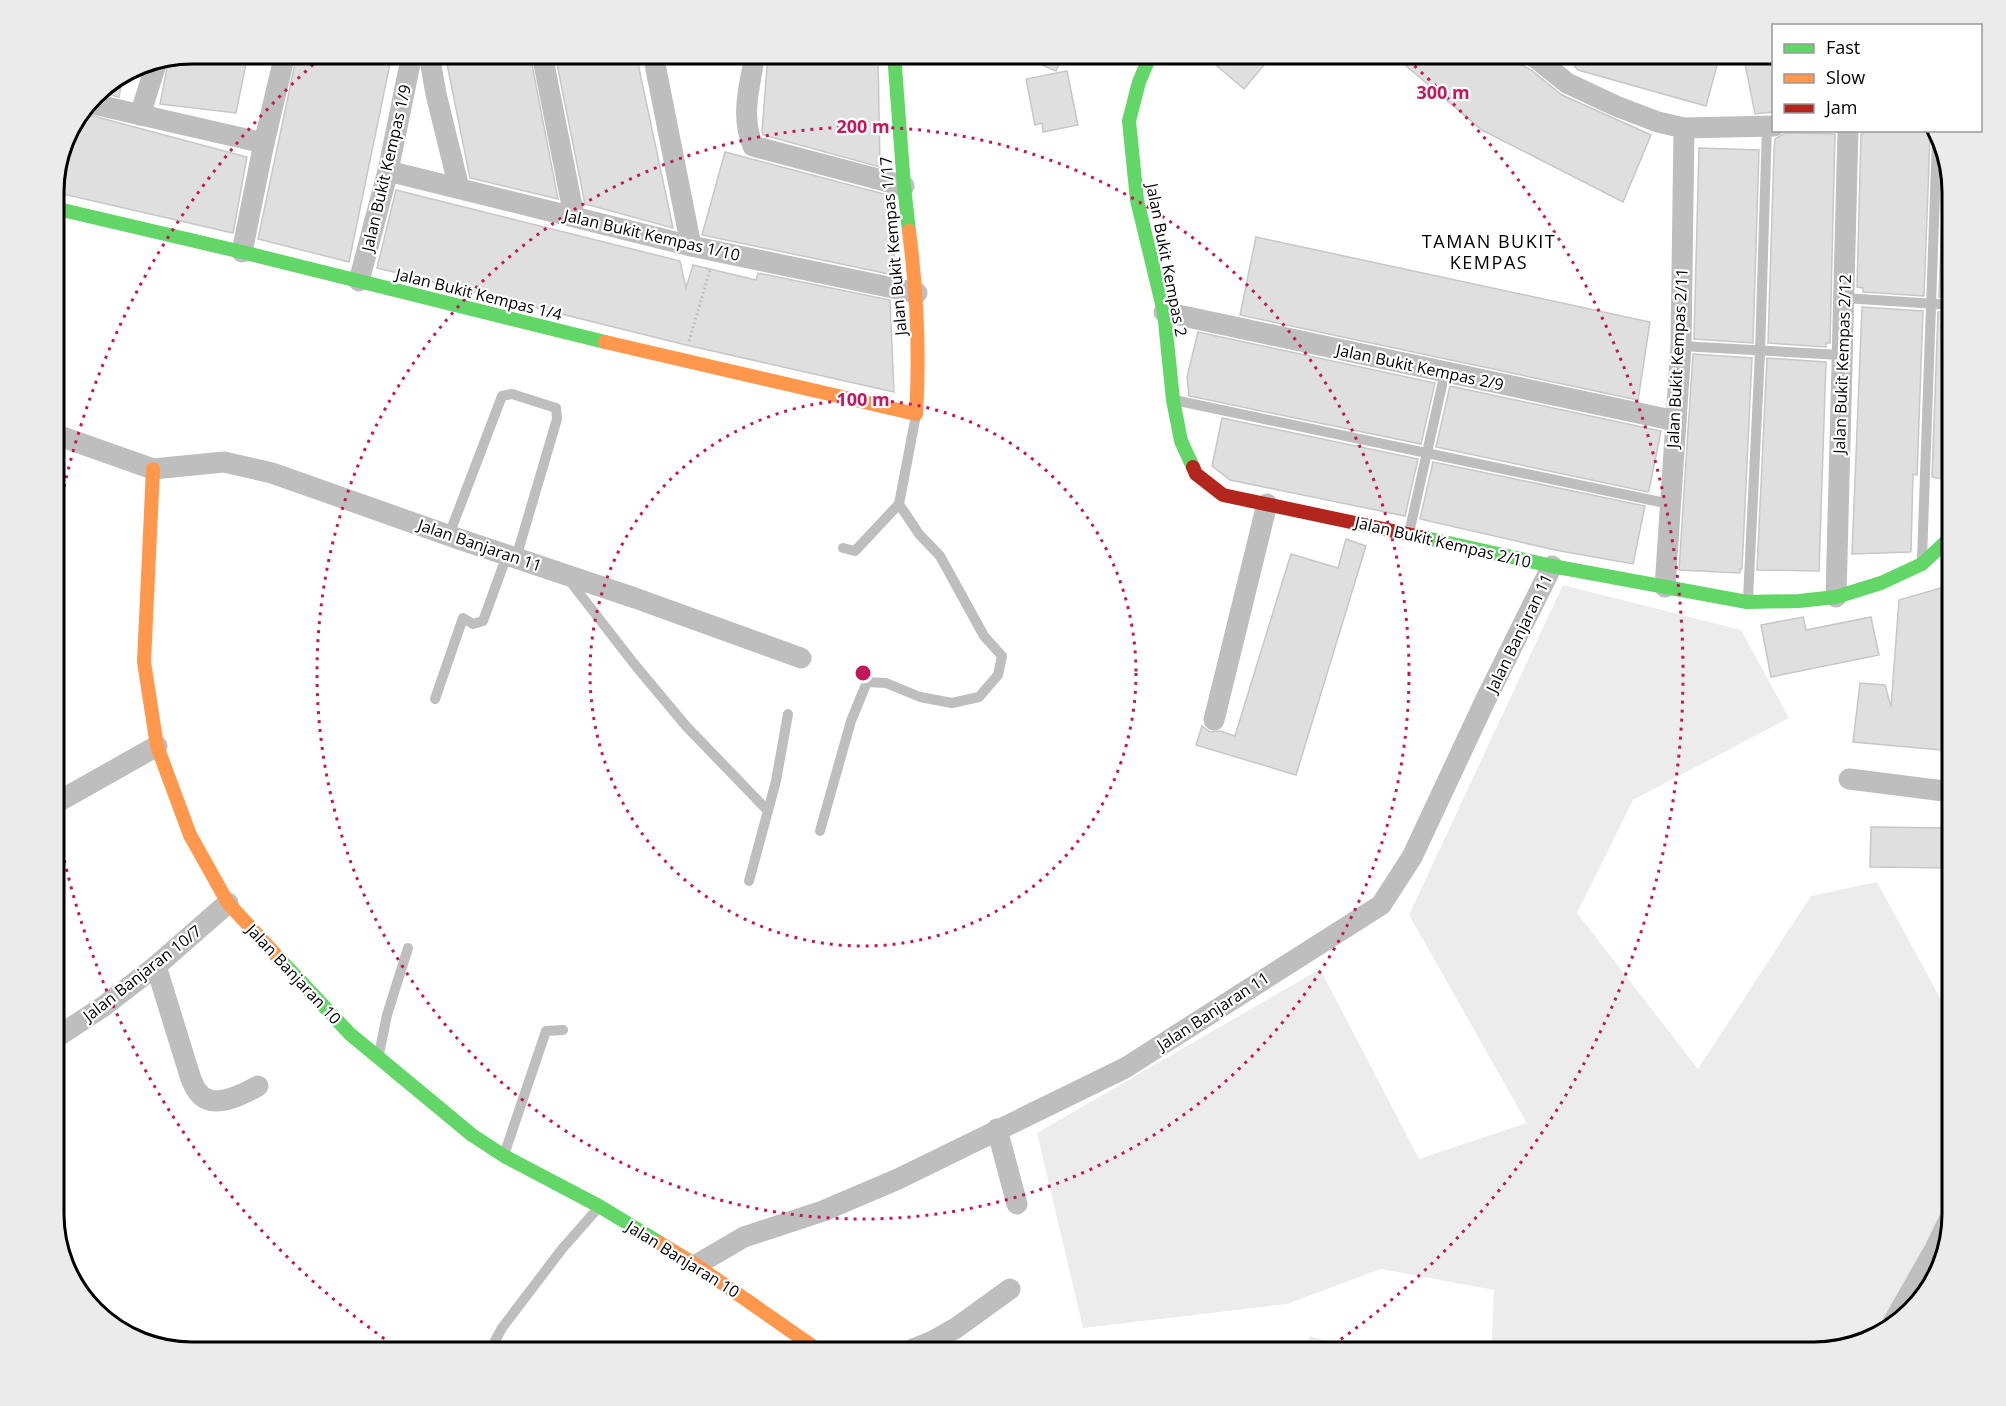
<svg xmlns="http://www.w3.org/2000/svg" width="2006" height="1406" viewBox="0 0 2006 1406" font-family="'Open Sans',sans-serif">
  <rect width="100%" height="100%" fill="#fff"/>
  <g fill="#ececec">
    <path d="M1563,585L1741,630L1789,718L1633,800L1577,913L1698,1069L1811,896L1877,882L1952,1020V1197L1943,1208L1925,1245L1872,1338L1814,1352H1491L1494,1290L1381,1269L1287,1304L1083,1328L1037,1133L1320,969L1419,1159L1527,1123L1409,915Z"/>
    <path d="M1310,1336L1365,1352H1304Z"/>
  </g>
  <path fill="#bfbfbf" d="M1952,1197V1214L1929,1291L1875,1338H1872L1925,1245L1943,1208Z"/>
  <g fill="#dfdfdf" stroke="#c7c7c7" stroke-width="1.5">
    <path d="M192,54H248L236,113L160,104L169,58Z"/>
    <path d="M297,54H392L349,262L258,239Z"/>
    <path d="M445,54H530L558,199L470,178Z"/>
    <path d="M555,54H636L673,228L585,204Z"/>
    <path d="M768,54H878L880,167L763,135L762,132Z"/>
    <path d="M1016,54H1063L1056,71Z"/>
    <path d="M1203,54H1273L1244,89Z"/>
    <path d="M1392,54H1501L1531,70L1562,95L1651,135L1623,202L1482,130Z"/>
    <path d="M1563,54H1720L1706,106L1578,70Z"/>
    <path d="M1743,54H1773V112L1755,114Z"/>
    <path d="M1067,71L1078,125L1043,132L1042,123L1035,125L1026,79Z"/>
    <path d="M123,75L119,97L98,92L104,88Z"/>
    <path d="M82,113L247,157L233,233L54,192V184L65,139Z"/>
    <path d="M1863,130H1933L1930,137L1924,296L1863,292V288L1857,287L1861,134H1863Z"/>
    <path d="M1785,133L1835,134L1830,343H1826V347L1768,343L1774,150L1775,139Z"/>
    <path d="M1699,148L1759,150L1753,343L1694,339Z"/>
    <path d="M725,152L888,195L894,241V275L702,235Z"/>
    <path d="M1944,161L1952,192V297H1939Z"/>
    <path d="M396,190L680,261L686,288L693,265L756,280L758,273L890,300L894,392L686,345L377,268Z"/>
    <path d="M1256,237L1650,322L1638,400L1240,315Z"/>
    <path d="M1862,307L1923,311L1917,475L1913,474L1911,551L1910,552L1852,554Z"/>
    <path d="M1938,312H1952V450L1948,480L1932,477Z"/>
    <path d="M1198,332L1435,383L1421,444L1189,396L1187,377Z"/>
    <path d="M1693,354L1752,358L1742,569H1740V573L1679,570Z"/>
    <path d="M1767,358L1826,362L1819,571L1757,570Z"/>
    <path d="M1450,386L1661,431L1649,490L1648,492L1436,447Z"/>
    <path d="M1222,418L1418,459L1405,516L1230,480L1212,466Z"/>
    <path d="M1433,462L1645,506L1633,564L1555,550L1420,519Z"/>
    <path d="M1346,539L1366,546L1296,775L1196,745L1202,726L1210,732L1220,731L1235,736L1291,554L1338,568Z"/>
    <path d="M1944,587L1952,591V751L1853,742L1860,683L1885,685L1891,707L1899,600Z"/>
    <path d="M1803,617L1806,630L1871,617L1879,655L1771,677L1761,625Z"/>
    <path d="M1871,827L1952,828V868L1870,867Z"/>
  </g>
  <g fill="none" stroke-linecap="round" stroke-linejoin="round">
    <path stroke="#b9b9b9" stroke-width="3" stroke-dasharray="1.5 3" stroke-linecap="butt" d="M689,341L710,270"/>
    <g stroke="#bebebe" stroke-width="10">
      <path d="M1844,298L1952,305"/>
      <path d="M1681,346L1841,355"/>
      <path d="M1174,400L1670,504"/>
      <path d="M1409,533L1445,372"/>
      <path d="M449,535L502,396L512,394L556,408L557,419L516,558"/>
      <path d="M843,548L855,551L899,504"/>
      <path d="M1922,559L1937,137"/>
      <path d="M569,580L635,665L686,726L768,811"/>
      <path d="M1748,599L1760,352L1767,126"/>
      <path d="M435,699L463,618L473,624L483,621L507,555"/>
      <path d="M820,831L851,721L867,682L886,683L920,697L952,703L979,697L998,675L1002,656L984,636L940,556L919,534L899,504L916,415"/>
      <path d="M749,881L776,781L788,714"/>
      <path d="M379,1054L387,1015L408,948"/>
      <path d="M504,1155L546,1031L563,1030"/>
      <path d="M489,1352L502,1328L562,1249L599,1207"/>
    </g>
    <g stroke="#bebebe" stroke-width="21">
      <path d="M429,54L436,94L459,188"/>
      <path d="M542,54L574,216"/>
      <path d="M653,54L691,246"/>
      <path d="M755,54C750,85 740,116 753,146L904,186"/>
      <path d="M1531,54L1567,83L1616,106L1658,122L1684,128L1774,126"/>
      <path d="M89,103L264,143"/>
      <path d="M140,115L157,61"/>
      <path d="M388,171L691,246L917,293"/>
      <path d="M242,252L264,143L285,54"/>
      <path d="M359,281L388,171L412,54"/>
      <path d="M1164,312L1676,421"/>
      <path d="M54,434L153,469L224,462L272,473L456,538L635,598L801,658"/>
      <path d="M1665,587L1681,346L1684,128"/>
      <path d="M1836,597L1848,130"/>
      <path d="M1214,720L1267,504"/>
      <path d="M1849,779L1952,792"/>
      <path d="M54,804L157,746"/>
      <path d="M156,966L191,1079C193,1083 195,1089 198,1092C212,1111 242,1095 258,1086"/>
      <path d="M54,1039L104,1006L156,966L228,903"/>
      <path d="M997,1129L1017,1204"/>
      <path d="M696,1265L744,1237L823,1211L898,1179L1125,1068L1381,905L1412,857L1485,701L1552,566"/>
      <path d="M906,1352L933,1341L956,1328L1010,1289"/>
    </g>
    <g stroke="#63d668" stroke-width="14">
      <path d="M894,54L904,186L909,231"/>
      <path d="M1151,54L1139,82L1129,121L1137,200L1164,312L1173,400L1181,441L1193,467"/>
      <path d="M54,208L242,252L605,342"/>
      <path d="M1426,538L1552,566L1747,602L1799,601L1836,597L1881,583L1922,564L1952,536"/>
      <path d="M276,955L350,1034L472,1135L504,1156L599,1206L660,1243"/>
    </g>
    <g stroke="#ff974d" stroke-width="14">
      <path d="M605,342L916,414C920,352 917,293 909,231"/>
      <path d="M153,469L144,662L157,746L190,835L228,903L276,955"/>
      <path d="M660,1243L696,1265L821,1352"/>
    </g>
    <path stroke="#b3261e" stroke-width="14" d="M1193,467L1196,474L1223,495L1426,538"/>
  </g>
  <g fill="none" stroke="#c2185b" stroke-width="3" stroke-dasharray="3 6">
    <circle cx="863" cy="673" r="273"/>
    <circle cx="863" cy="673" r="546"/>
    <path d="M399 1349A820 820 0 0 1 55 815M55 531A820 820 0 0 1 325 54M1401 54A820 820 0 0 1 1327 1349"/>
  </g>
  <g text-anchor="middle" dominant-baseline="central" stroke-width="4.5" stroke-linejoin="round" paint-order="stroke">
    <g font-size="16" fill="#000" stroke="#fff">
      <text transform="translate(386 168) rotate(-77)">Jalan Bukit Kempas 1/9</text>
      <text transform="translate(652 235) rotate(13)">Jalan Bukit Kempas 1/10</text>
      <text transform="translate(893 246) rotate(-95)">Jalan Bukit Kempas 1/17</text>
      <text transform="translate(1167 260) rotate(79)">Jalan Bukit Kempas 2</text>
      <text transform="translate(479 294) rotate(14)">Jalan Bukit Kempas 1/4</text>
      <text transform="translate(1677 358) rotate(-87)">Jalan Bukit Kempas 2/11</text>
      <text transform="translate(1842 364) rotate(-88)">Jalan Bukit Kempas 2/12</text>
      <text transform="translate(1420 367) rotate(12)">Jalan Bukit Kempas 2/9</text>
      <text transform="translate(1443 542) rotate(13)">Jalan Bukit Kempas 2/10</text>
      <text transform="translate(480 545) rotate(19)">Jalan Banjaran 11</text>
      <text transform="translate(1519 633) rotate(-64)">Jalan Banjaran 11</text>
      <text transform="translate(142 973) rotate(-38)">Jalan Banjaran 10/7</text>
      <text transform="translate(294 974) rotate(47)">Jalan Banjaran 10</text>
      <text transform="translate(1213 1011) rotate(-33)">Jalan Banjaran 11</text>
      <text transform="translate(683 1259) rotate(32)">Jalan Banjaran 10</text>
    </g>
    <g font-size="18" letter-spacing="1.5" fill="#000" stroke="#fff">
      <text x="1489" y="241">TAMAN BUKIT<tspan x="1489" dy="21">KEMPAS</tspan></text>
    </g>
  </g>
  <path d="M0 0H2006V1406H0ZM192 64H1814A128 128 0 0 1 1942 192V1214A128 128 0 0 1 1814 1342H192A128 128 0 0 1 64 1214V192A128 128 0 0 1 192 64Z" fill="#ebebeb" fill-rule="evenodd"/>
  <path fill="none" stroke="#000" stroke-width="3" d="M192 64H1814A128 128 0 0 1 1942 192V1214A128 128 0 0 1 1814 1342H192A128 128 0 0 1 64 1214V192A128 128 0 0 1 192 64Z"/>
  <circle cx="863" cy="673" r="9" fill="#c2185b" stroke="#fff" stroke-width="3"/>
  <g font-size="18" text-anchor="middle" font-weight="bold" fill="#c2185b" stroke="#fff" stroke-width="4.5" stroke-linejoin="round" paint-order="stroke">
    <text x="1443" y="99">300 m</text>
    <text x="863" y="133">200 m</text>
    <text x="863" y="406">100 m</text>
  </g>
  <rect x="1772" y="24" width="210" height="108" fill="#ffffff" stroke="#999999" stroke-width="1.5"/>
  <rect x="1784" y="44" width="30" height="9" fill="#63d668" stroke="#999999" stroke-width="1.5"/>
  <text x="1826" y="54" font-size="18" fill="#000000">Fast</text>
  <rect x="1784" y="74" width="30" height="9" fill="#ff974d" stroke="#999999" stroke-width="1.5"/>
  <text x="1826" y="84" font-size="18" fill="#000000">Slow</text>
  <rect x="1784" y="104" width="30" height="9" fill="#b3261e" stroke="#999999" stroke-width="1.5"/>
  <text x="1826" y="114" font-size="18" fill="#000000">Jam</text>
</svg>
